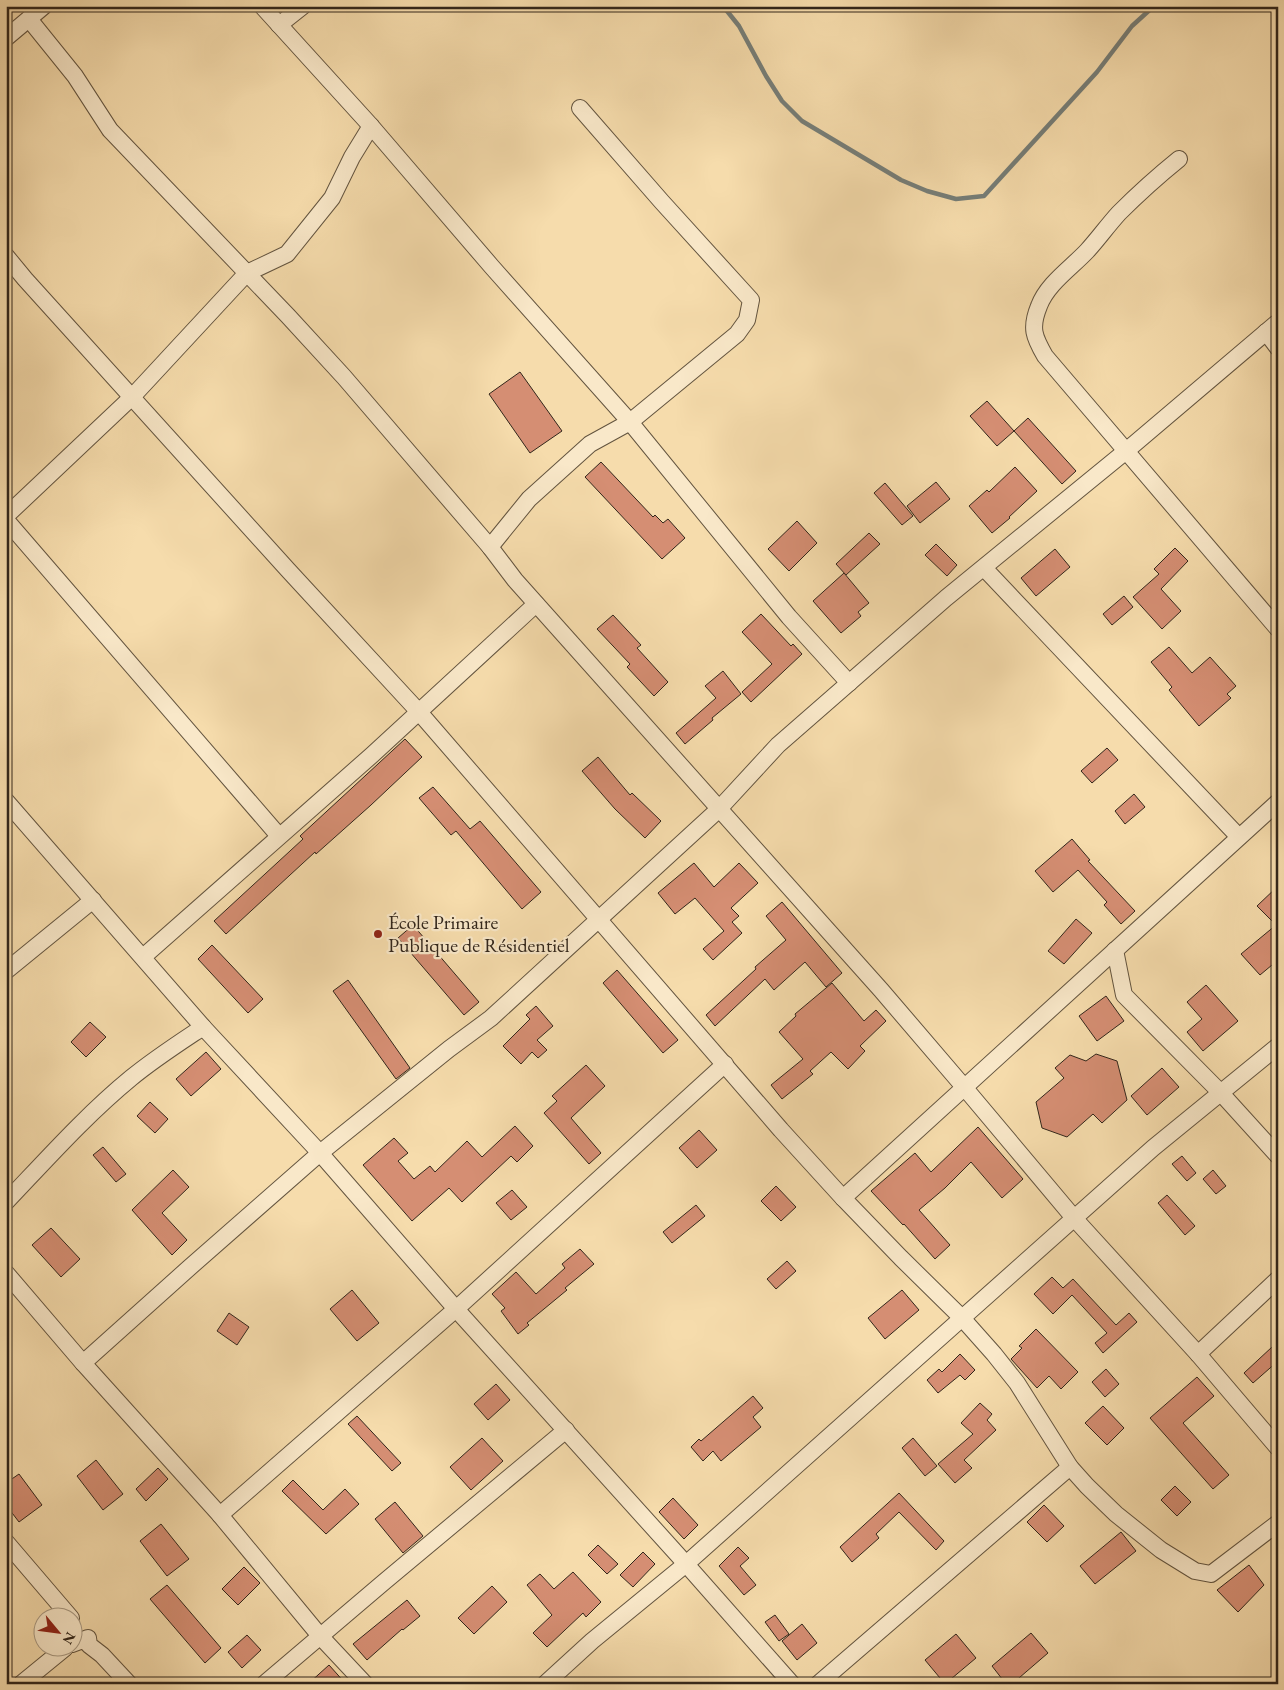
<svg xmlns="http://www.w3.org/2000/svg" width="1284" height="1690" viewBox="0 0 1284 1690" font-family="'EB Garamond',serif">
  <rect width="100%" height="100%" fill="#f6dcac"/>
  <filter id="stains"><feTurbulence type="fractalNoise" baseFrequency=".004" numOctaves="4"/><feColorMatrix values="0 0 0 0 .2 0 0 0 0 .09 0 0 0 0 .02 0 0 0 .5 -.17"/></filter>
  <radialGradient id="worn" r=".72"><stop offset=".6" stop-color="#630" stop-opacity="0"/><stop offset="1" stop-color="#630" stop-opacity=".3"/></radialGradient>
  <g fill="none" stroke-linecap="round" stroke-linejoin="round">
    <path stroke="#767e78" stroke-width="4.5" d="M723,6L739,26L766,76L782,101L802,121L901,180L927,191L956,199L984,196L1097,72L1132,26L1154,6"/>
  </g>
  <g fill="#d58e73" stroke="#32261b">
    <path d="M520,372L562,431L530,453L489,394Z"/>
    <path d="M987,401L1014,431L997,446L970,416Z"/>
    <path d="M1028,418L1076,471L1062,484L1014,431Z"/>
    <path d="M601,462L653,517L655,515L663,523L668,519L685,538L662,559L585,477Z"/>
    <path d="M1015,467L1037,491L1009,517L1010,518L992,533L969,506L987,490L989,492Z"/>
    <path d="M936,482L950,499L920,523L907,506Z"/>
    <path d="M885,483L913,516L902,525L874,493Z"/>
    <path d="M797,521L817,543L789,571L768,549Z"/>
    <path d="M869,533L880,544L846,575L836,564Z"/>
    <path d="M936,544L957,565L947,576L925,555Z"/>
    <path d="M1175,548L1188,561L1161,589L1181,611L1162,629L1133,597L1159,574L1154,569Z"/>
    <path d="M1055,549L1070,567L1036,596L1021,578Z"/>
    <path d="M844,573L869,603L858,612L861,616L841,633L813,601Z"/>
    <path d="M1124,596L1133,607L1112,625L1103,614Z"/>
    <path d="M761,614L791,646L793,644L802,654L751,702L742,692L772,664L742,632Z"/>
    <path d="M613,615L641,645L637,648L668,682L654,696L627,667L630,664L597,629Z"/>
    <path d="M1169,647L1192,673L1210,657L1236,686L1227,694L1231,698L1199,726L1169,690L1172,687L1151,662Z"/>
    <path d="M723,671L741,694L712,718L713,720L685,744L676,733L716,698L705,686Z"/>
    <path d="M405,739L422,757L371,805L316,854L315,852L226,934L214,921L303,839L300,836Z"/>
    <path d="M1107,748L1118,760L1092,783L1081,771Z"/>
    <path d="M598,757L630,795L632,793L661,821L645,838L615,809L582,771Z"/>
    <path d="M433,787L470,829L480,821L541,892L522,909L456,831L451,835L419,798Z"/>
    <path d="M1134,794L1145,807L1125,824L1115,811Z"/>
    <path d="M1072,839L1090,860L1088,861L1135,911L1121,924L1104,905L1107,902L1078,870L1053,892L1035,871Z"/>
    <path d="M694,863L714,887L739,863L758,883L731,908L739,916L732,922L742,933L713,960L703,949L724,931L695,898L675,914L658,893Z"/>
    <path d="M1278,886V960L1260,975L1241,954L1276,925L1257,906Z"/>
    <path d="M782,902L842,973L826,987L805,962L774,990L765,979L715,1026L706,1015L756,969L755,967L786,940L766,916Z"/>
    <path d="M1076,919L1092,933L1064,964L1048,951Z"/>
    <path d="M413,925L479,1002L464,1015L398,938Z"/>
    <path d="M212,945L263,999L248,1013L198,959Z"/>
    <path d="M617,970L678,1040L663,1053L603,983Z"/>
    <path d="M348,980L410,1068L396,1079L333,991Z"/>
    <path d="M832,983L864,1021L876,1010L886,1021L860,1046L865,1051L848,1069L831,1052L810,1071L813,1074L782,1099L771,1085L803,1059L779,1032L796,1016L795,1014Z"/>
    <path d="M1206,985L1238,1021L1203,1051L1187,1032L1202,1019L1187,1002Z"/>
    <path d="M1106,996L1124,1021L1097,1041L1079,1016Z"/>
    <path d="M536,1006L553,1026L537,1040L547,1050L538,1058L532,1052L521,1064L503,1046L530,1019L526,1015Z"/>
    <path d="M90,1022L106,1037L86,1057L71,1042Z"/>
    <path d="M206,1052L221,1069L191,1096L176,1079Z"/>
    <path d="M1096,1054L1117,1061L1127,1100L1102,1123L1093,1114L1067,1137L1042,1128L1036,1102L1064,1078L1055,1068L1070,1055L1086,1061Z"/>
    <path d="M586,1065L605,1086L571,1118L601,1153L589,1164L544,1113L557,1101L552,1096Z"/>
    <path d="M1162,1068L1179,1087L1147,1115L1131,1096Z"/>
    <path d="M150,1102L168,1119L155,1133L137,1116Z"/>
    <path d="M515,1126L533,1146L517,1162L511,1156L462,1202L449,1188L412,1221L363,1165L394,1138L408,1153L398,1161L414,1179L430,1166L435,1172L467,1141L482,1157Z"/>
    <path d="M978,1127L1023,1179L1002,1198L971,1162L945,1188L919,1210L950,1245L935,1259L904,1224L903,1225L871,1191L915,1153L931,1172Z"/>
    <path d="M699,1130L717,1150L697,1168L679,1148Z"/>
    <path d="M103,1147L126,1174L116,1182L93,1155Z"/>
    <path d="M1182,1156L1196,1173L1187,1181L1172,1164Z"/>
    <path d="M173,1170L189,1187L162,1213L187,1240L172,1255L132,1210Z"/>
    <path d="M1213,1170L1226,1186L1216,1194L1203,1179Z"/>
    <path d="M776,1186L796,1207L781,1221L761,1201Z"/>
    <path d="M512,1190L527,1207L511,1220L496,1203Z"/>
    <path d="M1167,1195L1195,1226L1185,1235L1158,1203Z"/>
    <path d="M696,1205L705,1216L672,1243L663,1232Z"/>
    <path d="M51,1228L80,1259L61,1277L32,1245Z"/>
    <path d="M580,1249L594,1264L565,1288L567,1290L527,1323L529,1325L518,1334L501,1311L505,1308L492,1294L516,1272L536,1294L565,1268L562,1264Z"/>
    <path d="M787,1261L796,1271L776,1289L767,1279Z"/>
    <path d="M1052,1277L1063,1288L1073,1279L1116,1325L1129,1313L1137,1322L1103,1353L1095,1343L1107,1333L1072,1295L1053,1314L1034,1294Z"/>
    <path d="M352,1290L379,1323L357,1341L330,1309Z"/>
    <path d="M902,1290L919,1310L885,1339L868,1318Z"/>
    <path d="M229,1313L249,1327L237,1345L217,1331Z"/>
    <path d="M1036,1329L1078,1372L1061,1389L1049,1376L1037,1388L1011,1359L1022,1348L1019,1346Z"/>
    <path d="M1272,1347L1278,1354V1361L1253,1383L1244,1373Z"/>
    <path d="M960,1354L975,1370L965,1380L960,1375L938,1393L927,1380L939,1369L942,1372Z"/>
    <path d="M1106,1369L1119,1384L1105,1397L1092,1382Z"/>
    <path d="M1197,1377L1214,1396L1183,1423L1229,1475L1213,1489L1150,1418Z"/>
    <path d="M496,1384L510,1400L488,1420L474,1404Z"/>
    <path d="M753,1396L763,1408L753,1417L761,1427L721,1461L713,1451L703,1461L691,1447L699,1439L701,1441Z"/>
    <path d="M980,1403L992,1414L987,1420L996,1430L964,1460L972,1468L955,1483L938,1464L973,1434L961,1423Z"/>
    <path d="M1103,1406L1124,1428L1107,1445L1085,1423Z"/>
    <path d="M357,1416L401,1463L392,1471L348,1424Z"/>
    <path d="M482,1438L503,1461L471,1490L450,1467Z"/>
    <path d="M913,1438L937,1466L925,1476L902,1448Z"/>
    <path d="M96,1460L123,1494L103,1510L77,1476Z"/>
    <path d="M158,1468L168,1479L146,1501L136,1489Z"/>
    <path d="M19,1474L42,1505L19,1522L6,1505V1483Z"/>
    <path d="M293,1480L323,1510L345,1489L359,1504L326,1534L282,1491Z"/>
    <path d="M1175,1486L1191,1502L1177,1516L1161,1500Z"/>
    <path d="M899,1493L944,1541L936,1550L899,1512L876,1534L879,1538L852,1562L840,1547Z"/>
    <path d="M673,1498L698,1525L684,1539L659,1512Z"/>
    <path d="M395,1502L423,1536L403,1553L375,1519Z"/>
    <path d="M1044,1505L1064,1526L1047,1542L1027,1522Z"/>
    <path d="M161,1524L189,1559L167,1576L140,1541Z"/>
    <path d="M1121,1532L1136,1551L1095,1584L1080,1566Z"/>
    <path d="M598,1545L618,1564L607,1574L588,1555Z"/>
    <path d="M738,1547L749,1558L740,1566L756,1585L744,1595L719,1566Z"/>
    <path d="M643,1552L655,1564L633,1587L620,1575Z"/>
    <path d="M1249,1565L1264,1585L1238,1612L1217,1590Z"/>
    <path d="M244,1567L260,1583L238,1605L222,1589Z"/>
    <path d="M573,1572L601,1602L586,1617L583,1613L547,1647L533,1633L552,1615L527,1585L540,1574L554,1589Z"/>
    <path d="M167,1585L221,1648L205,1663L150,1599Z"/>
    <path d="M492,1586L507,1602L474,1634L458,1618Z"/>
    <path d="M407,1600L420,1616L403,1630L402,1629L367,1660L353,1644Z"/>
    <path d="M775,1615L789,1634L779,1641L765,1622Z"/>
    <path d="M802,1624L817,1643L797,1660L782,1641Z"/>
    <path d="M1031,1633L1048,1653L1012,1684H1006L992,1666Z"/>
    <path d="M956,1634L976,1658L945,1684L925,1660Z"/>
    <path d="M247,1635L261,1650L242,1668L228,1652Z"/>
    <path d="M329,1665L346,1684H308Z"/>
  </g>
  <g fill="none" stroke-linecap="round" stroke-linejoin="round">
    <g stroke="#63543f" stroke-width="18">
      <g id="street">
        <path d="M262,6L371,126L492,267L630,422L789,617L849,683"/>
        <path d="M29,19L75,76L110,130L288,316L344,377L490,547L515,580L881,990L964,1087L1074,1218L1198,1354L1278,1448"/>
        <path d="M279,25L303,6"/>
        <path d="M6,38L44,6"/>
        <path d="M1179,159C1158,176 1138,194 1119,213C1108,225 1098,239 1087,251C1071,268 1047,284 1039,306C1030,328 1034,337 1045,356L1278,629"/>
        <path d="M6,256L25,279L288,570L419,712L781,1130L843,1198L901,1258L962,1318L994,1354L1017,1383L1070,1467L1087,1486L1116,1514L1161,1550L1195,1571L1211,1574L1278,1523"/>
        <path d="M1266,332L1278,348"/>
        <path d="M6,516L132,397L247,273L287,254L332,198L352,157L371,126"/>
        <path d="M6,520L279,836"/>
        <path d="M490,547L529,499L590,444L630,422L737,334L747,320L751,300L662,202L580,108"/>
        <path d="M984,568L1239,837"/>
        <path d="M6,801L203,1027L320,1153L456,1309L686,1564L792,1684"/>
        <path d="M1115,950L1124,995L1220,1092L1278,1156"/>
        <path d="M143,957L372,755L536,604"/>
        <path d="M6,971L93,900"/>
        <path d="M843,1198L1278,802"/>
        <path d="M6,1202C46,1160 86,1115 131,1078C154,1059 179,1043 203,1027"/>
        <path d="M6,1273L83,1363L220,1515L320,1636L365,1684"/>
        <path d="M1198,1354L1278,1279"/>
        <path d="M83,1363L189,1268L320,1153L449,1049L491,1018L718,810L778,745L849,683L946,598L1126,451L1278,322"/>
        <path d="M220,1515L456,1309L725,1064"/>
        <path d="M6,1542L71,1618"/>
        <path d="M72,1644L88,1638L89,1645L102,1655L129,1684"/>
        <path d="M21,1684L65,1648"/>
        <path d="M264,1684L384,1582L566,1430"/>
        <path d="M545,1684L592,1641L686,1564L1153,1148L1278,1046"/>
        <path d="M818,1684L1070,1467"/>
      </g>
    </g>
    <use href="#street" stroke="#f9e8c9" stroke-width="16"/>
  </g>
  <circle fill="#8f2418" stroke="#f9e8c9" stroke-width="2" cx="378" cy="934" r="5"/>
  <g text-anchor="middle" dominant-baseline="central" stroke-width="4.5" stroke-linejoin="round" paint-order="stroke">
    <g font-size="20" fill="#32261b" stroke="#f9e8c9" text-anchor="start">
      <text x="388" y="922">École Primaire<tspan x="388" dy="23">Publique de Résidentiel</tspan></text>
    </g>
  </g>
  <rect width="1284" height="1690" fill="none" stroke="#f6dcac" stroke-width="25"/>
  <rect x="8" y="8" width="1269" height="1675" fill="none" stroke="#32261b" stroke-width="2.5"/>
  <rect x="12" y="12" width="1259" height="1665" fill="none" stroke="#32261b"/>
  <g transform="translate(58 1632) rotate(119)"><circle r="24" fill="#f9e8c9" stroke="#a99a83"/>
  <path d="M0-4L9 19L0 12L-9 19Z" fill="#8f2418"/>
  <text y="-8" font-size="14" font-weight="bold" text-anchor="middle" fill="#32261b">N</text>
  </g>
  <rect width="100%" height="100%" filter="url(#stains)"/>
  <rect width="100%" height="100%" fill="url(#worn)"/>
</svg>
